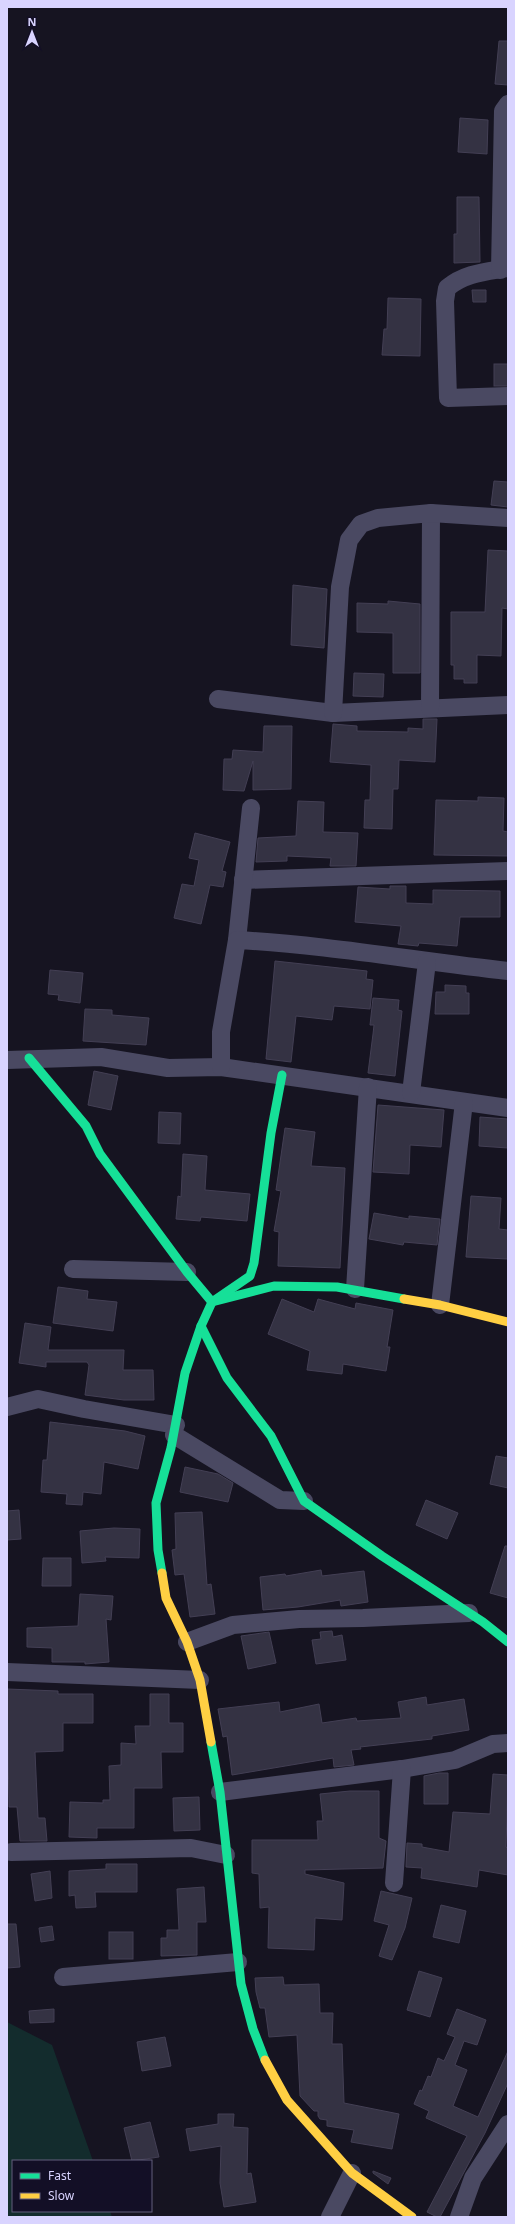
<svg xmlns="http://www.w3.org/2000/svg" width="515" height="2224" viewBox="0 0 515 2224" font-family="'Noto Sans',sans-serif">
  <rect width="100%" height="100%" fill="#161421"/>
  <path fill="#132c2d" d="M7,2022L52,2045L93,2161H13V2211H110L112,2217H7Z"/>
  <g fill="#343243" stroke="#433f54">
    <path d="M499,41H508V85L495,84Z"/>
    <path d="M460,118L488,120L487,154L458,152Z"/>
    <path d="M457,197H479L480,262L454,263V234H457Z"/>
    <path d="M472,290H486V302H473Z"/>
    <path d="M388,298L421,299L420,356L382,355L384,329H387Z"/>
    <rect x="494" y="364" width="14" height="22"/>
    <path d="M494,481L508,482V507L491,505Z"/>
    <path d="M488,550L508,551V609L502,608L501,656L477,655V683H464V679H454V665H451V612H485Z"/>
    <path d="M293,585L327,589L324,648L291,645Z"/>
    <path d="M388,601L420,604V673H393V633L357,632V603L388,604Z"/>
    <path d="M354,673L384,674L383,697L353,696Z"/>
    <path d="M423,719H437L435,762L399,760L398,789H393L392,829L364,828L365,800H370L371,765L330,762L333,724L357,726V731L408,732V728L423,729Z"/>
    <path d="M264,726H292L291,789L253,790V761L244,791L223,790L224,759H232L233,750L263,752Z"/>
    <path d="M478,797L504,798L503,831L508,832V856L434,855L436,800L478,801Z"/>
    <path d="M298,801L324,802L323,832L358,833L356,866H330L331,858L287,856V861L256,862L258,838L296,836Z"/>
    <path d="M195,833L230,842L222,871L226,872L223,887L210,885L201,924L174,918L182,884L194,886L199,860L189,858Z"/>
    <path d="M390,886H406V903L433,904V890L500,891V917H460L457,946L419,943L418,946L398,944L401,926L355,922L358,887L390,889Z"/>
    <path d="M275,961L367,971L366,979L373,980L370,1009L334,1006L332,1020L296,1016L291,1062L266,1059Z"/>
    <path d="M50,970L83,973L80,1003L58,1000L59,995L48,994Z"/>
    <path d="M445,985L466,986V993H469V1014H435L436,992H445Z"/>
    <path d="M373,998L399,1000L398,1010L402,1011L395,1076L368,1073L373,1034L374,1025H370Z"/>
    <path d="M85,1009L112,1010V1015L149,1018L146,1045L83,1041Z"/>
    <path d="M94,1071L118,1076L111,1110L88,1105Z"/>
    <path d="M378,1105L444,1110L441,1147L410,1145L409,1174L373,1172Z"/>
    <path d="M159,1112L181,1113L180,1144L158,1143Z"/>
    <path d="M480,1117L508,1119V1148L479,1146Z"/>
    <path d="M285,1128L315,1132L311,1166L345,1168L340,1268L278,1266L279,1232L274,1231L281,1191L276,1190Z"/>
    <path d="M183,1154L207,1156L205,1190L250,1194L247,1221L201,1217L200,1221L176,1219L178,1196L181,1197Z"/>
    <path d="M471,1196L501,1198L499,1229L508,1230V1259L466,1257Z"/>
    <path d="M374,1213L409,1219V1216L440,1219L437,1245L404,1242L403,1245L369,1239Z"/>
    <path d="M58,1287L88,1291L87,1299L117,1302L113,1331L53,1323Z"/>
    <path d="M282,1299L314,1312L318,1299L355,1309L356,1303L393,1310L387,1347H390L386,1371L343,1364L342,1374L307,1370L310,1351L268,1334Z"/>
    <path d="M25,1323L51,1327L48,1350H124L123,1370H153L154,1400H124L85,1395L89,1365L87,1362H46V1367L19,1363Z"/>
    <path d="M50,1422L125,1431L145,1436L138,1469L104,1462L101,1494L83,1492L82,1505L66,1504L67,1494L41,1492L43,1460H47Z"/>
    <path d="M496,1456L508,1458V1488L490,1484Z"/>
    <path d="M185,1467L218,1474L233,1483L228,1502L180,1492Z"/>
    <path d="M426,1500L458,1513L447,1539L416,1525Z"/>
    <path d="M19,1510L21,1539L7,1540V1511Z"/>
    <path d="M202,1512L207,1585L211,1584L215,1614L190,1617L184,1574L175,1575L172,1550L176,1549L175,1513Z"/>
    <path d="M114,1528L140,1529L139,1558L105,1557L106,1561L82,1563L80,1531Z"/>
    <path d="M505,1546H508V1598L490,1593Z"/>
    <path d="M43,1558H71V1586H42Z"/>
    <path d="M321,1570L322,1576L364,1571L368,1602L341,1606L340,1600L298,1607L263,1610L260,1577L285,1574L286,1576Z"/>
    <path d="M80,1594L113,1596L111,1620L106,1619L109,1662L85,1664V1662H52V1648L27,1647V1628L78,1626Z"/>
    <path d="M332,1631L333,1637L342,1635L346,1660L316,1664L312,1640L321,1639L320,1632Z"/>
    <path d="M269,1632L276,1663L248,1669L241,1636Z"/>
    <path d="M7,1689L58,1691V1694H93V1723H63V1751L35,1752L38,1818H45L47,1841H20L17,1807H9Z"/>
    <path d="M150,1694H169V1723H183V1752H161L162,1788H134V1828H97V1838L69,1837L70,1802L103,1803V1800H110L109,1766L121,1765V1743L136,1744L135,1726H150Z"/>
    <path d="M426,1697L427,1705L464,1699L469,1730L432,1736V1739L360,1747L361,1749L351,1750L354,1765L334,1767L333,1758L232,1775L227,1736L223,1737L218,1709L279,1702L280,1712L319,1704L322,1723L356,1718L357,1721L401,1718L398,1702Z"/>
    <path d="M439,1773H448V1804H424V1776Z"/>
    <path d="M493,1774L508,1775L506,1847L508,1848V1875L479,1870L477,1887L421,1878L422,1868L406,1867L407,1843L422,1844V1847L449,1852L453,1812L490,1814Z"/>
    <path d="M350,1791H379V1838L386,1841L383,1868L305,1870V1874L344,1883L342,1920L315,1918L314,1950L268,1948L269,1907L260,1908L259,1874L252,1873V1840H318L317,1821H323L320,1794Z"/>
    <path d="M199,1797L200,1830L174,1831L173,1798Z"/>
    <path d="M106,1864H137V1892H95L96,1907L76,1908L75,1895L69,1896V1871L106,1869Z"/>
    <path d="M50,1871L52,1898L35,1901L31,1874Z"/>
    <path d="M204,1887L206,1922H197V1955L161,1956V1938H167V1930H179L177,1889Z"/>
    <path d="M381,1891L412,1898L405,1928L392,1960L379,1956L389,1925L374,1921Z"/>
    <path d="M441,1905L466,1911L459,1943L433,1937Z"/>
    <path d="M7,1924H16L20,1967L7,1968Z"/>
    <path d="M52,1926L54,1940L41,1942L39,1928Z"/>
    <rect x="109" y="1932" width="24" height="27"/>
    <path d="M419,1971L442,1978L430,2017L407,2010Z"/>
    <path d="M283,1977L284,1985L319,1984L320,2013H333L332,2044H342L344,2103L399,2114L392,2149L351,2142L354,2130L327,2126V2120L320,2119L318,2116V2111H314L300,2096L297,2035L269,2037L265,2008H260L256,1992L255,1978Z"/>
    <path d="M54,2009V2022L30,2023L29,2011Z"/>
    <path d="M457,2009L486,2020L477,2045L464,2041L455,2065L467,2070L453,2106L478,2117L508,2051V2083L485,2133L440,2217H437L427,2212L467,2136L426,2118L429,2111L414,2104L420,2090L422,2091L428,2076L431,2077L438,2058L444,2061L455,2037L447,2034Z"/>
    <path d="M165,2037L171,2066L142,2071L137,2042Z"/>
    <path d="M218,2114H234L233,2127L248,2128L247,2174L251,2173L256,2202L224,2207L220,2183L221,2146L190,2151L186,2129L218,2124Z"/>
    <path d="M150,2122L159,2157L132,2161L124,2128Z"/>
    <path d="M373,2171L391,2178L388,2184L373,2173Z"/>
  </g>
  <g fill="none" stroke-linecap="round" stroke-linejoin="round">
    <g stroke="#4a4962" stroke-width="18">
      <path d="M508,268C485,272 465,273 447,288L445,301L448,398L508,396"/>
      <path d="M500,270L503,111L508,104"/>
      <path d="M218,699L333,713L508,705"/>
      <path d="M430,708L431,513"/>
      <path d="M333,713L340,587L349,540L361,524L378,518L431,513L508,518"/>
      <path d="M243,880L508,871"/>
      <path d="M237,940L251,808"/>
      <path d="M7,1060L101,1057L168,1068L221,1067L508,1108"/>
      <path d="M221,1067V1032L237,940C328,945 417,961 508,971"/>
      <path d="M411,1093L427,962"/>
      <path d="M73,1269L187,1272"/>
      <path d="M355,1289L368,1087"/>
      <path d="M440,1305L464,1102"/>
      <path d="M7,1407L38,1399L84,1409L176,1425"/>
      <path d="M174,1435L280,1500L304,1501"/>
      <path d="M187,1642L233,1625L299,1619L363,1618L469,1613"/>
      <path d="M7,1672L200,1680"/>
      <path d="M220,1792L402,1769L455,1760L493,1744L508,1743"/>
      <path d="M11,1852L191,1848L226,1855"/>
      <path d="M394,1883L402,1769"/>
      <path d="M63,1977L238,1962"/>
      <path d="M330,2217L352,2173"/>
      <path d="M459,2217L473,2178L508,2124"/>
    </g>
    <g stroke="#16e098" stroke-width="9">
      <path d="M29,1058L86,1126L100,1154L187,1272L212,1302L274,1286L337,1287L404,1299"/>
      <path d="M201,1326L227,1378L271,1436L304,1501L382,1556L483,1622L508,1642"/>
      <path d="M162,1573L158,1550L156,1503L171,1448L185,1373L201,1326L212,1302L250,1276L254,1263L271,1133L282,1075"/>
      <path d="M211,1742L220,1792L241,1984L253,2029L265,2060"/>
    </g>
    <g stroke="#ffcf43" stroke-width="9">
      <path d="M404,1299L440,1305L508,1322"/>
      <path d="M162,1573L166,1598L187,1642L200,1680L211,1742"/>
      <path d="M265,2060L287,2100L352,2173L412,2217"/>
    </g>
  </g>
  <rect width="515" height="2224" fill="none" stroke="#d9d4ff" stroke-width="16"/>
  <rect x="12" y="2160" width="140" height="52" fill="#130f26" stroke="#625e7d"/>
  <rect x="20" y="2173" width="20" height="6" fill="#16e098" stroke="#625e7d"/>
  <text x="48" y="2180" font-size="12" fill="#d9d4ff">Fast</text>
  <rect x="20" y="2193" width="20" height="6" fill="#ffcf43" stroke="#625e7d"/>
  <text x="48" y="2200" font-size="12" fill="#d9d4ff">Slow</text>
  <g transform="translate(32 32)" stroke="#130f26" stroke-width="3" paint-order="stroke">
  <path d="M0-3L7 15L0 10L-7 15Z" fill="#d9d4ff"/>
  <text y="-6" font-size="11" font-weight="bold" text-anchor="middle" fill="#d9d4ff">N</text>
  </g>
</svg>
